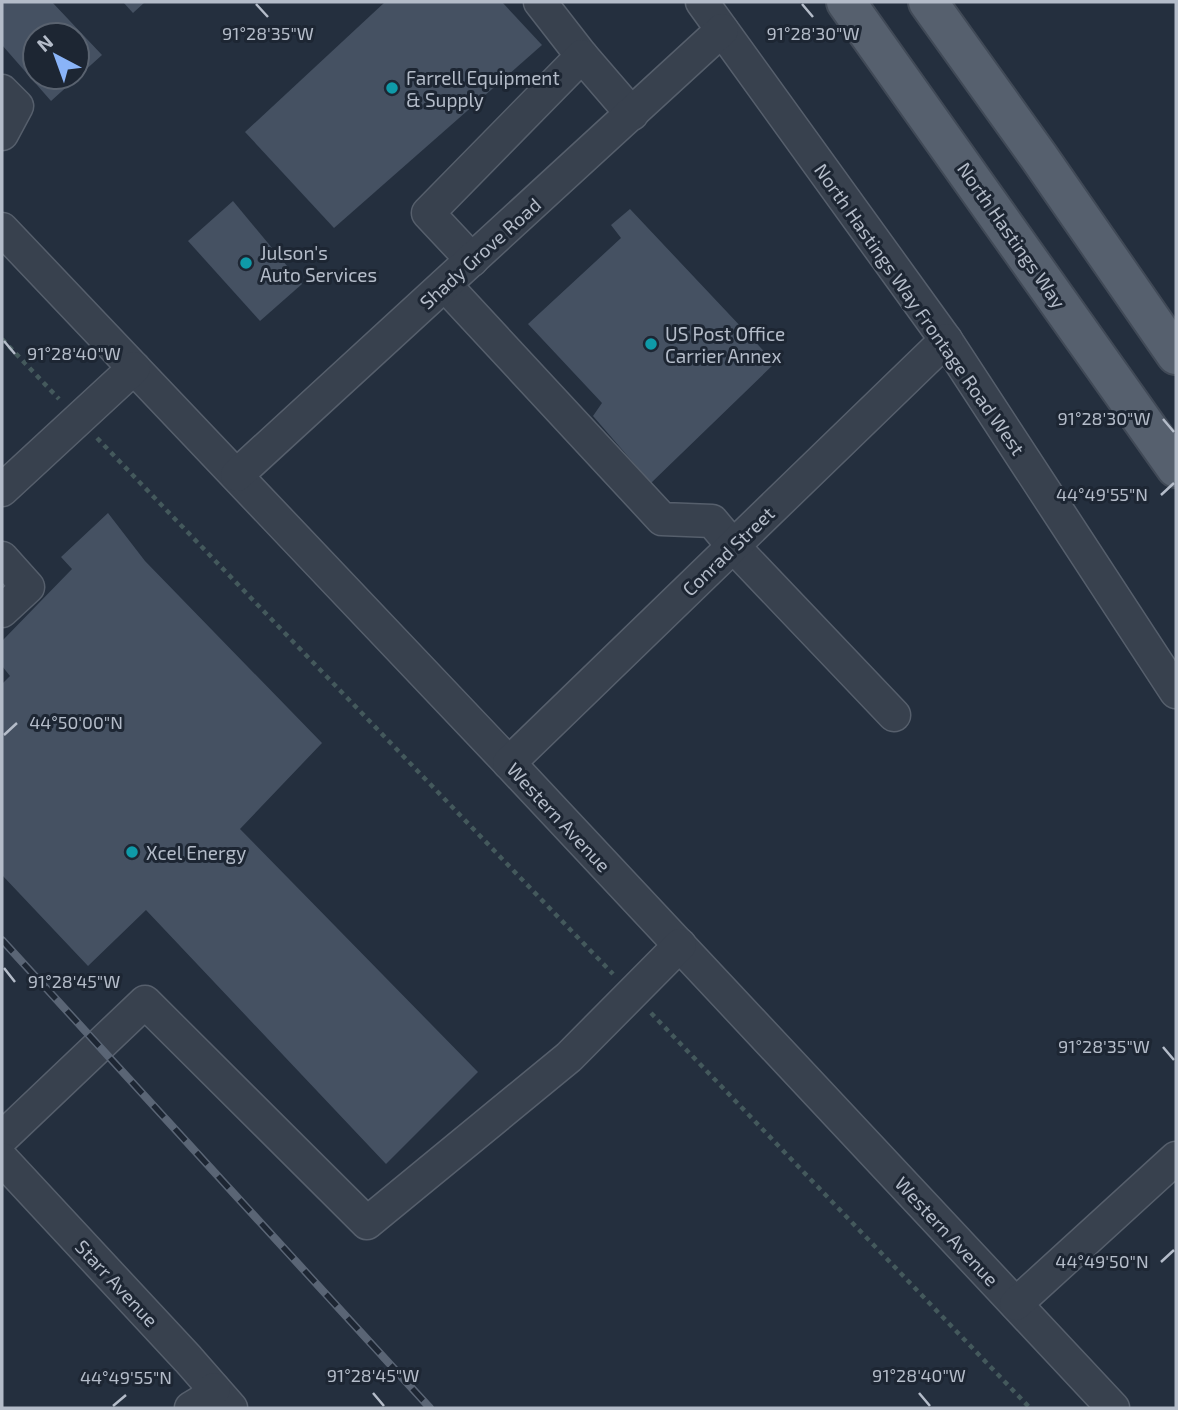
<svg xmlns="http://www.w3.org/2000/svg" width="1178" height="1410" viewBox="0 0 1178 1410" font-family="'Exo 2',sans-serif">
  <rect width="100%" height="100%" fill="#242f3e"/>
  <g fill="#455162" fill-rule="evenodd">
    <path d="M2,2H52L102,55L51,101L2,45ZM35,35H77V77H35Z"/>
    <path d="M123,2H145L133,13Z"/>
    <path d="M385,2H502L542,45L334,228L245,132Z"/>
    <path d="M233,201L302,284L260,321L188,241Z"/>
    <path d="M630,209L775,363L651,483L593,416L602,403L528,324L621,238L611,225Z"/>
    <path d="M108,513L145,561L322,743L240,829L478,1072L386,1164L146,910L88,966L2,875V684L10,676L2,666V641L72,569L61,557Z"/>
  </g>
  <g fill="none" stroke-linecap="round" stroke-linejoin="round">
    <g stroke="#565f6c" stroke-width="35">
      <g id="minor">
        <path d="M540,2L582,56"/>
        <path d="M702,2L946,340L1176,692"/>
        <path d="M2,91L17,106L2,134"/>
        <path d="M2,229L509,763L1113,1408"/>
        <path d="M472,260L428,213L582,56L632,114"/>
        <path d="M445,285L662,519L712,521L733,546L894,715"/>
        <path d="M237,475L722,30"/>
        <path d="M2,490L134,368"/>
        <path d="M2,558L28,587L2,611"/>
        <path d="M509,763L946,340"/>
        <path d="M2,1138L145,1002L367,1223L569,1057L680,945"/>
        <path d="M2,1159L188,1359L231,1408"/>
        <path d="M1016,1304L1176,1158"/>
        <path d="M191,1408L201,1402L214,1389"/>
      </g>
    </g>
    <g stroke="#414a57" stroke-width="42">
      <g id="major">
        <path d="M846,2L1176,468"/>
        <path d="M928,2L1039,157L1176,355"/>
      </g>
    </g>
    <g stroke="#44595c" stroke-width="4.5" stroke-dasharray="5 5" stroke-linecap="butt">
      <path d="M2,339L59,399"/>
      <path d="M97,438L613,974"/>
      <path d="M651,1013L1030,1408"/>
    </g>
    <use href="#minor" stroke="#38414e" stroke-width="32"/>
    <use href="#major" stroke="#56606e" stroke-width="38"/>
    <g stroke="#5a6575" stroke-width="8">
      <path id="rail" d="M2,940L430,1408"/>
    </g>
    <use href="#rail" stroke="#1d2633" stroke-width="5" stroke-dasharray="16" stroke-linecap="butt"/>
  </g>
  <path fill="none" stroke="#b4bcc9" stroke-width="2.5" d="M256,4L268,17M802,4L813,17M4,341L15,354M1163,419L1174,432M1161,495L1174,483M4,735L17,723M4,968L15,982M1163,1047L1174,1060M1161,1262L1174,1250M373,1393L384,1406M919,1393L930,1406M113,1406L126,1395"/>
  <g fill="#0f9aa8" stroke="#1d2633" stroke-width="2.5">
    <circle cx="392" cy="88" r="7"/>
    <circle cx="246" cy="263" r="7"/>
    <circle cx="651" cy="344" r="7"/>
    <circle cx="132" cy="852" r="7"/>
  </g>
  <g text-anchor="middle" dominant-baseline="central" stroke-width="6" stroke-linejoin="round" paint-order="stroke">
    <g font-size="19" fill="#b4bcc9" stroke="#1d2633" text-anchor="start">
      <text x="406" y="77">Farrell Equipment<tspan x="406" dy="22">&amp; Supply</tspan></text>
      <text x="260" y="252">Julson's<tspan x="260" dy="22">Auto Services</tspan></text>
      <text x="665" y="333">US Post Office<tspan x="665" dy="22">Carrier Annex</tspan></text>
      <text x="146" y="852">Xcel Energy</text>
    </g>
    <g font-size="19" fill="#b4bcc9" stroke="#1d2633">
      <text transform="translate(1012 235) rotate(55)">North Hastings Way</text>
      <text transform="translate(480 253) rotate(-42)">Shady Grove Road</text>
      <text transform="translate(920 309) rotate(55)">North Hastings Way Frontage Road West</text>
      <text transform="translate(728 551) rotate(-44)">Conrad Street</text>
      <text transform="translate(559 817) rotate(47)">Western Avenue</text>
      <text transform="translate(947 1231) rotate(47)">Western Avenue</text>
      <text transform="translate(117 1283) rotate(47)">Starr Avenue</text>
    </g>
  </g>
  <g font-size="18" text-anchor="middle" fill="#b4bcc9" stroke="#1d2633" stroke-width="6" stroke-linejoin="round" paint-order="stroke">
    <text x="268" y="40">91°28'35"W</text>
    <text x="813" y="40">91°28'30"W</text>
    <text x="74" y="360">91°28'40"W</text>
    <text x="1104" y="425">91°28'30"W</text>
    <text x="1102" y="501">44°49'55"N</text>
    <text x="76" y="729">44°50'00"N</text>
    <text x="74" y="988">91°28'45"W</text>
    <text x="1104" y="1053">91°28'35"W</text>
    <text x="1102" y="1268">44°49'50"N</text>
    <text x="373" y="1382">91°28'45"W</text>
    <text x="919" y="1382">91°28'40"W</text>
    <text x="126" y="1384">44°49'55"N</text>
  </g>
  <rect width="1178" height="1410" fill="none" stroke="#b4bcc9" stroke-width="7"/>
  <g transform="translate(56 56) rotate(319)"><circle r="33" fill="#1d2633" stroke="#59626f" stroke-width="2"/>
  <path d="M0-5L12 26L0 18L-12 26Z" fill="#8ab4f8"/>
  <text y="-10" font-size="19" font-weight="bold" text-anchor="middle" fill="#b4bcc9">N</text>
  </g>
</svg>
